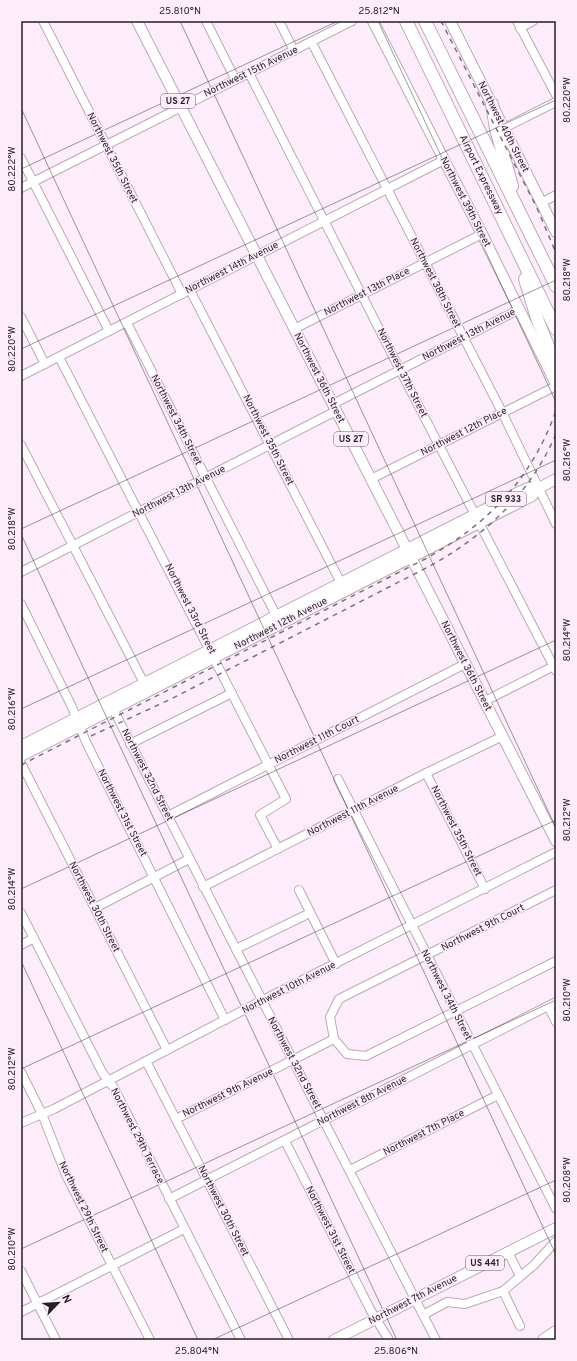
<svg xmlns="http://www.w3.org/2000/svg" width="577" height="1361" viewBox="0 0 577 1361" font-family="Overpass,sans-serif">
  <rect width="100%" height="100%" fill="#fdedfb"/>
  <g fill="none" stroke-linecap="round" stroke-linejoin="round">
    <g stroke="#bca8b9" stroke-width="10">
      <g id="minor">
        <path d="M43,21L182,294"/>
        <path d="M206,21L235,79"/>
        <path d="M279,21L294,51"/>
        <path d="M517,21L556,95"/>
        <path d="M520,28L533,21"/>
        <path d="M312,43L502,412L556,524"/>
        <path d="M249,73L400,370L556,671"/>
        <path d="M504,128L556,102"/>
        <path d="M21,158L109,331"/>
        <path d="M21,188L352,21"/>
        <path d="M541,203L556,195"/>
        <path d="M190,290L343,587"/>
        <path d="M21,317L45,364"/>
        <path d="M127,323L279,621"/>
        <path d="M294,329L482,234"/>
        <path d="M59,357L286,799L260,815L278,849"/>
        <path d="M21,376L444,160"/>
        <path d="M333,404L520,309"/>
        <path d="M21,445L146,687"/>
        <path d="M371,479L556,386"/>
        <path d="M21,572L336,411"/>
        <path d="M21,604L72,707L86,742L225,1020"/>
        <path d="M485,701L556,665"/>
        <path d="M111,705L436,1340"/>
        <path d="M130,744L232,693"/>
        <path d="M21,763L167,1050"/>
        <path d="M426,773L485,889"/>
        <path d="M338,779L556,1209"/>
        <path d="M168,816L465,664"/>
        <path d="M203,887L426,773L503,736"/>
        <path d="M299,890L336,964"/>
        <path d="M95,908L189,859"/>
        <path d="M21,913L102,1072L114,1088L241,1340"/>
        <path d="M21,945L34,938"/>
        <path d="M236,949L310,913"/>
        <path d="M548,1006L556,1022"/>
        <path d="M334,1039L330,1017L339,999L556,890"/>
        <path d="M334,1039L347,1054L366,1056L556,961"/>
        <path d="M146,1061L289,1340"/>
        <path d="M21,1072L42,1114L66,1175L150,1340"/>
        <path d="M176,1119L334,1039"/>
        <path d="M21,1123L54,1109L261,1001L556,852"/>
        <path d="M285,1141L371,1311L389,1340"/>
        <path d="M350,1170L498,1095"/>
        <path d="M169,1199L556,1002"/>
        <path d="M508,1252L520,1276"/>
        <path d="M21,1271L56,1340"/>
        <path d="M503,1291L520,1326"/>
        <path d="M21,1312L184,1229"/>
        <path d="M423,1315L447,1302L465,1304L503,1291L534,1265L556,1241"/>
      </g>
    </g>
    <g stroke="#bca8b9" stroke-width="12">
      <g id="major">
        <path d="M137,21L556,841"/>
        <path d="M373,21L482,234L556,384"/>
        <path d="M450,21L556,232"/>
        <path d="M21,746L519,492L528,488H539"/>
        <path d="M21,756L532,496L539,488L556,479"/>
        <path d="M334,1340L556,1228"/>
      </g>
    </g>
    <g stroke="#bca8b9" stroke-width="14">
      <g id="highway">
        <path d="M406,21L556,329"/>
        <path d="M425,21L556,286"/>
        <path d="M492,104L496,129L512,186"/>
        <path d="M525,279L538,321L556,366"/>
        <path d="M544,1340L556,1332"/>
      </g>
    </g>
    <use href="#minor" stroke="#fff" stroke-width="8"/>
    <use href="#major" stroke="#fff" stroke-width="10"/>
    <use href="#highway" stroke="#fff" stroke-width="12"/>
    <g stroke="#7d727c" stroke-width="1.5" stroke-dasharray="5 5" stroke-linecap="butt">
      <path d="M441,21L537,208L556,253"/>
      <path d="M91,736L171,699L428,567C485,536 530,494 556,434"/>
      <path d="M21,765L425,559C488,524 531,480 556,411"/>
    </g>
  </g>
  <path fill="none" stroke="#251e25" stroke-width="1" stroke-opacity="0.45" d="M180,21L556,828M378,21L556,402M21,108L556,1255M21,169L338,21M21,349L556,100M21,529L556,280M21,534L397,1340M21,709L556,460M21,889L556,640M21,961L198,1340M21,1069L556,820M21,1249L556,1000M212,1340L556,1180"/>
  <g text-anchor="middle" dominant-baseline="central" stroke-width="3" stroke-linejoin="round" paint-order="stroke">
    <g fill="#fdedfb" stroke="#665c65" stroke-width="1">
      <rect x="161" y="94" width="34" height="14" rx="3"/>
      <rect x="334" y="432" width="34" height="14" rx="3"/>
      <rect x="486" y="492" width="40" height="14" rx="3"/>
      <rect x="466" y="1256" width="38" height="14" rx="3"/>
    </g>
    <g font-size="9" font-weight="bold" fill="#251e25">
      <text x="178" y="101">US 27</text>
      <text x="351" y="439">US 27</text>
      <text x="506" y="499">SR 933</text>
      <text x="485" y="1263">US 441</text>
    </g>
    <g font-size="10" fill="#251e25" stroke="#fdedfb">
      <text transform="translate(251 72) rotate(-26)">Northwest 15th Avenue</text>
      <text transform="translate(503 127) rotate(63)">Northwest 40th Street</text>
      <text transform="translate(112 158) rotate(63)">Northwest 35th Street</text>
      <text transform="translate(481 175) rotate(64)">Airport Expressway</text>
      <text transform="translate(465 202) rotate(63)">Northwest 39th Street</text>
      <text transform="translate(232 268) rotate(-27)">Northwest 14th Avenue</text>
      <text transform="translate(435 283) rotate(63)">Northwest 38th Street</text>
      <text transform="translate(367 292) rotate(-27)">Northwest 13th Place</text>
      <text transform="translate(469 335) rotate(-27)">Northwest 13th Avenue</text>
      <text transform="translate(402 373) rotate(63)">Northwest 37th Street</text>
      <text transform="translate(319 378) rotate(63)">Northwest 36th Street</text>
      <text transform="translate(176 420) rotate(63)">Northwest 34th Street</text>
      <text transform="translate(464 432) rotate(-27)">Northwest 12th Place</text>
      <text transform="translate(268 440) rotate(63)">Northwest 35th Street</text>
      <text transform="translate(179 492) rotate(-27)">Northwest 13th Avenue</text>
      <text transform="translate(190 609) rotate(63)">Northwest 33rd Street</text>
      <text transform="translate(281 624) rotate(-27)">Northwest 12th Avenue</text>
      <text transform="translate(466 666) rotate(63)">Northwest 36th Street</text>
      <text transform="translate(317 740) rotate(-27)">Northwest 11th Court</text>
      <text transform="translate(147 775) rotate(63)">Northwest 32nd Street</text>
      <text transform="translate(353 811) rotate(-27)">Northwest 11th Avenue</text>
      <text transform="translate(122 813) rotate(63)">Northwest 31st Street</text>
      <text transform="translate(456 831) rotate(63)">Northwest 35th Street</text>
      <text transform="translate(94 907) rotate(63)">Northwest 30th Street</text>
      <text transform="translate(483 928) rotate(-27)">Northwest 9th Court</text>
      <text transform="translate(289 988) rotate(-27)">Northwest 10th Avenue</text>
      <text transform="translate(446 995) rotate(63)">Northwest 34th Street</text>
      <text transform="translate(294 1063) rotate(62)">Northwest 32nd Street</text>
      <text transform="translate(228 1093) rotate(-26)">Northwest 9th Avenue</text>
      <text transform="translate(362 1101) rotate(-27)">Northwest 8th Avenue</text>
      <text transform="translate(424 1133) rotate(-27)">Northwest 7th Place</text>
      <text transform="translate(137 1136) rotate(63)">Northwest 29th Terrace</text>
      <text transform="translate(83 1207) rotate(64)">Northwest 29th Street</text>
      <text transform="translate(223 1211) rotate(63)">Northwest 30th Street</text>
      <text transform="translate(330 1230) rotate(63)">Northwest 31st Street</text>
      <text transform="translate(413 1300) rotate(-27)">Northwest 7th Avenue</text>
    </g>
  </g>
  <rect width="577" height="1361" fill="none" stroke="#fdedfb" stroke-width="44"/>
  <g transform="translate(58 1303) rotate(65)" stroke="#fdedfb" stroke-width="3" paint-order="stroke">
  <path d="M0-3L7 15L0 10L-7 15Z" fill="#251e25"/>
  <text y="-6" font-size="11" font-weight="bold" text-anchor="middle" fill="#251e25">N</text>
  </g>
  <rect x="22" y="22" width="533" height="1317" fill="none" stroke="#251e25" stroke-width="1.5"/>
  <g font-size="10" text-anchor="middle" fill="#251e25">
    <text x="180" y="14">25.810°N</text>
    <text x="379" y="14">25.812°N</text>
    <text transform="translate(566 100) rotate(-90)" y="4">80.220°W</text>
    <text transform="translate(11 169) rotate(-90)" y="4">80.222°W</text>
    <text transform="translate(566 280) rotate(-90)" y="4">80.218°W</text>
    <text transform="translate(11 349) rotate(-90)" y="4">80.220°W</text>
    <text transform="translate(566 460) rotate(-90)" y="4">80.216°W</text>
    <text transform="translate(11 529) rotate(-90)" y="4">80.218°W</text>
    <text transform="translate(566 640) rotate(-90)" y="4">80.214°W</text>
    <text transform="translate(11 709) rotate(-90)" y="4">80.216°W</text>
    <text transform="translate(566 820) rotate(-90)" y="4">80.212°W</text>
    <text transform="translate(11 889) rotate(-90)" y="4">80.214°W</text>
    <text transform="translate(566 1000) rotate(-90)" y="4">80.210°W</text>
    <text transform="translate(11 1069) rotate(-90)" y="4">80.212°W</text>
    <text transform="translate(566 1180) rotate(-90)" y="4">80.208°W</text>
    <text transform="translate(11 1249) rotate(-90)" y="4">80.210°W</text>
    <text x="197" y="1354">25.804°N</text>
    <text x="396" y="1354">25.806°N</text>
  </g>
</svg>
